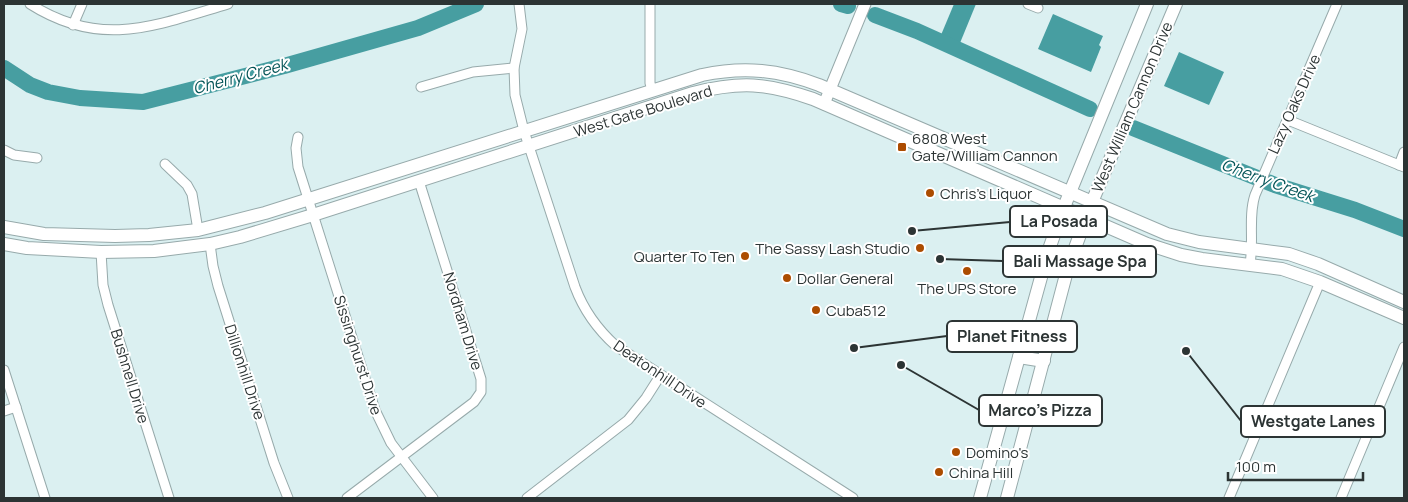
<svg xmlns="http://www.w3.org/2000/svg" width="1408" height="502" viewBox="0 0 1408 502" font-family="Manrope,sans-serif">
  <rect width="100%" height="100%" fill="#dbf0f1"/>
  <g fill="#479ea1">
    <path d="M954,4H976L960,43L941,35Z"/>
    <path d="M1053,14L1103,36L1099,45L1101,47L1091,72L1038,49Z"/>
    <path d="M1179,52L1224,72L1209,105L1164,86Z"/>
  </g>
  <g fill="none" stroke-linecap="round" stroke-linejoin="round">
    <g stroke="#479ea1" stroke-width="16">
      <path d="M841,4L848,6"/>
      <path d="M875,15L917,31L1090,109"/>
      <path d="M4,68L30,85L48,92L80,98L143,102L284,66L418,28L476,4"/>
      <path d="M1133,128L1275,185L1355,210L1404,229"/>
    </g>
    <g stroke="#97aaab" stroke-width="11">
      <g id="minor">
        <path d="M30,4C101,49 154,26 228,4"/>
        <path d="M519,4L522,29L514,68L515,95L524,131L575,287C584,311 597,329 616,346L853,498"/>
        <path d="M650,4V83L652,90"/>
        <path d="M1028,4L1038,8"/>
        <path d="M73,25L82,4"/>
        <path d="M421,87L473,72L514,68"/>
        <path d="M1288,120L1404,167"/>
        <path d="M298,137L296,148L298,167L375,410L391,443L433,498"/>
        <path d="M4,150L14,155L37,158"/>
        <path d="M165,164L187,185L192,194L198,230"/>
        <path d="M1399,165L1404,152"/>
        <path d="M210,244L213,266L218,286L274,463L288,498"/>
        <path d="M101,252L103,285L108,305L169,498"/>
        <path d="M1250,264C1254,241 1248,216 1255,195L1337,4"/>
        <path d="M4,370L45,498"/>
        <path d="M4,411L16,407"/>
        <path d="M347,498L474,402L481,392V379L419,181"/>
        <path d="M527,498L628,420L646,398L660,376"/>
        <path d="M1229,498L1320,282"/>
        <path d="M1341,498L1404,347"/>
      </g>
    </g>
    <g stroke="#97aaab" stroke-width="13">
      <path id="tertiary" d="M824,104L865,4"/>
    </g>
    <g stroke="#97aaab" stroke-width="14">
      <g id="secondary">
        <path d="M4,227L44,234L115,236L149,235L198,230L265,213L702,75C745,66 779,70 819,85L1167,234L1199,242L1289,254L1318,264L1404,302"/>
        <path d="M4,244L27,248L101,252L154,251L210,244L240,237L313,215L693,93C741,81 766,83 813,99L1147,244L1181,255L1202,259L1282,269L1320,282L1404,318"/>
        <path d="M1019,357L1044,361"/>
        <path d="M980,498L1048,252L1064,207L1147,4"/>
        <path d="M1007,498L1068,267L1092,202L1176,4"/>
      </g>
    </g>
    <use href="#minor" stroke="#fff" stroke-width="9"/>
    <use href="#tertiary" stroke="#fff" stroke-width="11"/>
    <use href="#secondary" stroke="#fff" stroke-width="12"/>
  </g>
  <g fill="#ac4c00" stroke="#fff" stroke-width="2">
    <rect x="897" y="142" width="10" height="10" rx="2.5"/>
    <circle cx="930" cy="193" r="5"/>
    <circle cx="920" cy="248" r="5"/>
    <circle cx="745" cy="256" r="5"/>
    <circle cx="967" cy="271" r="5"/>
    <circle cx="787" cy="278" r="5"/>
    <circle cx="816" cy="310" r="5"/>
    <circle cx="956" cy="452" r="5"/>
    <circle cx="939" cy="472" r="5"/>
  </g>
  <g text-anchor="middle" dominant-baseline="central" stroke-width="4" stroke-linejoin="round" paint-order="stroke">
    <g font-size="15" fill="#2c3434" stroke="#fff">
      <text transform="translate(1294 104) rotate(-66)">Lazy Oaks Drive</text>
      <text transform="translate(1132 107) rotate(-67)">West William Cannon Drive</text>
      <text transform="translate(643 111) rotate(-17)">West Gate Boulevard</text>
      <text transform="translate(463 321) rotate(73)">Nordham Drive</text>
      <text transform="translate(358 355) rotate(72)">Sissinghurst Drive</text>
      <text transform="translate(245 372) rotate(72)">Dillionhill Drive</text>
      <text transform="translate(660 374) rotate(34)">Deatonhill Drive</text>
      <text transform="translate(130 376) rotate(73)">Bushnell Drive</text>
    </g>
    <g font-size="15" fill="#2c3434" stroke="#fff" text-anchor="start">
      <text x="912" y="138">6808 West<tspan x="912" dy="17">Gate/William Cannon</tspan></text>
      <text x="940" y="193">Chris’s Liquor</text>
      <text x="910" y="248" text-anchor="end">The Sassy Lash Studio</text>
      <text x="735" y="256" text-anchor="end">Quarter To Ten</text>
      <text x="797" y="278">Dollar General</text>
      <text x="967" y="288" text-anchor="middle">The UPS Store</text>
      <text x="826" y="310">Cuba512</text>
      <text x="966" y="452">Domino's</text>
      <text x="949" y="472">China Hill</text>
    </g>
    <g font-size="16" font-style="italic" fill="#045457" stroke="#fff">
      <text transform="translate(240 76) rotate(-15)">Cherry Creek</text>
      <text transform="translate(1268 180) rotate(20)">Cherry Creek</text>
    </g>
  </g>
  <path fill="none" stroke="#2c3434" stroke-width="2" d="M912 231L1010 222M940 259L1003 261M854 348L947 336M901 365L979 410M1186 351L1241 421"/>
  <g fill="#2c3434" stroke="#fff" stroke-width="2">
    <circle cx="912" cy="231" r="5"/>
    <circle cx="940" cy="259" r="5"/>
    <circle cx="854" cy="348" r="5"/>
    <circle cx="901" cy="365" r="5"/>
    <circle cx="1186" cy="351" r="5"/>
  </g>
  <g fill="#fff" stroke="#2c3434" stroke-width="2">
    <rect x="1010" y="206" width="97" height="31" rx="5"/>
    <rect x="1003" y="246" width="153" height="31" rx="5"/>
    <rect x="947" y="321" width="130" height="31" rx="5"/>
    <rect x="979" y="395" width="123" height="31" rx="5"/>
    <rect x="1241" y="406" width="144" height="31" rx="5"/>
  </g>
  <g font-size="16" text-anchor="middle" font-weight="bold" fill="#2c3434">
    <text x="1059" y="227">La Posada</text>
    <text x="1080" y="267">Bali Massage Spa</text>
    <text x="1012" y="342">Planet Fitness</text>
    <text x="1040" y="416">Marco's Pizza</text>
    <text x="1313" y="427">Westgate Lanes</text>
  </g>
  <rect width="1408" height="502" fill="none" stroke="#2c3434" stroke-width="10"/>
  <path d="M1228 472v8h135v-8" fill="none" stroke="#2c3434" stroke-width="2.5"/>
  <text x="1236" y="472" font-size="15" fill="#2c3434" stroke="#ffffff" stroke-width="4" paint-order="stroke">100 m</text>
</svg>
